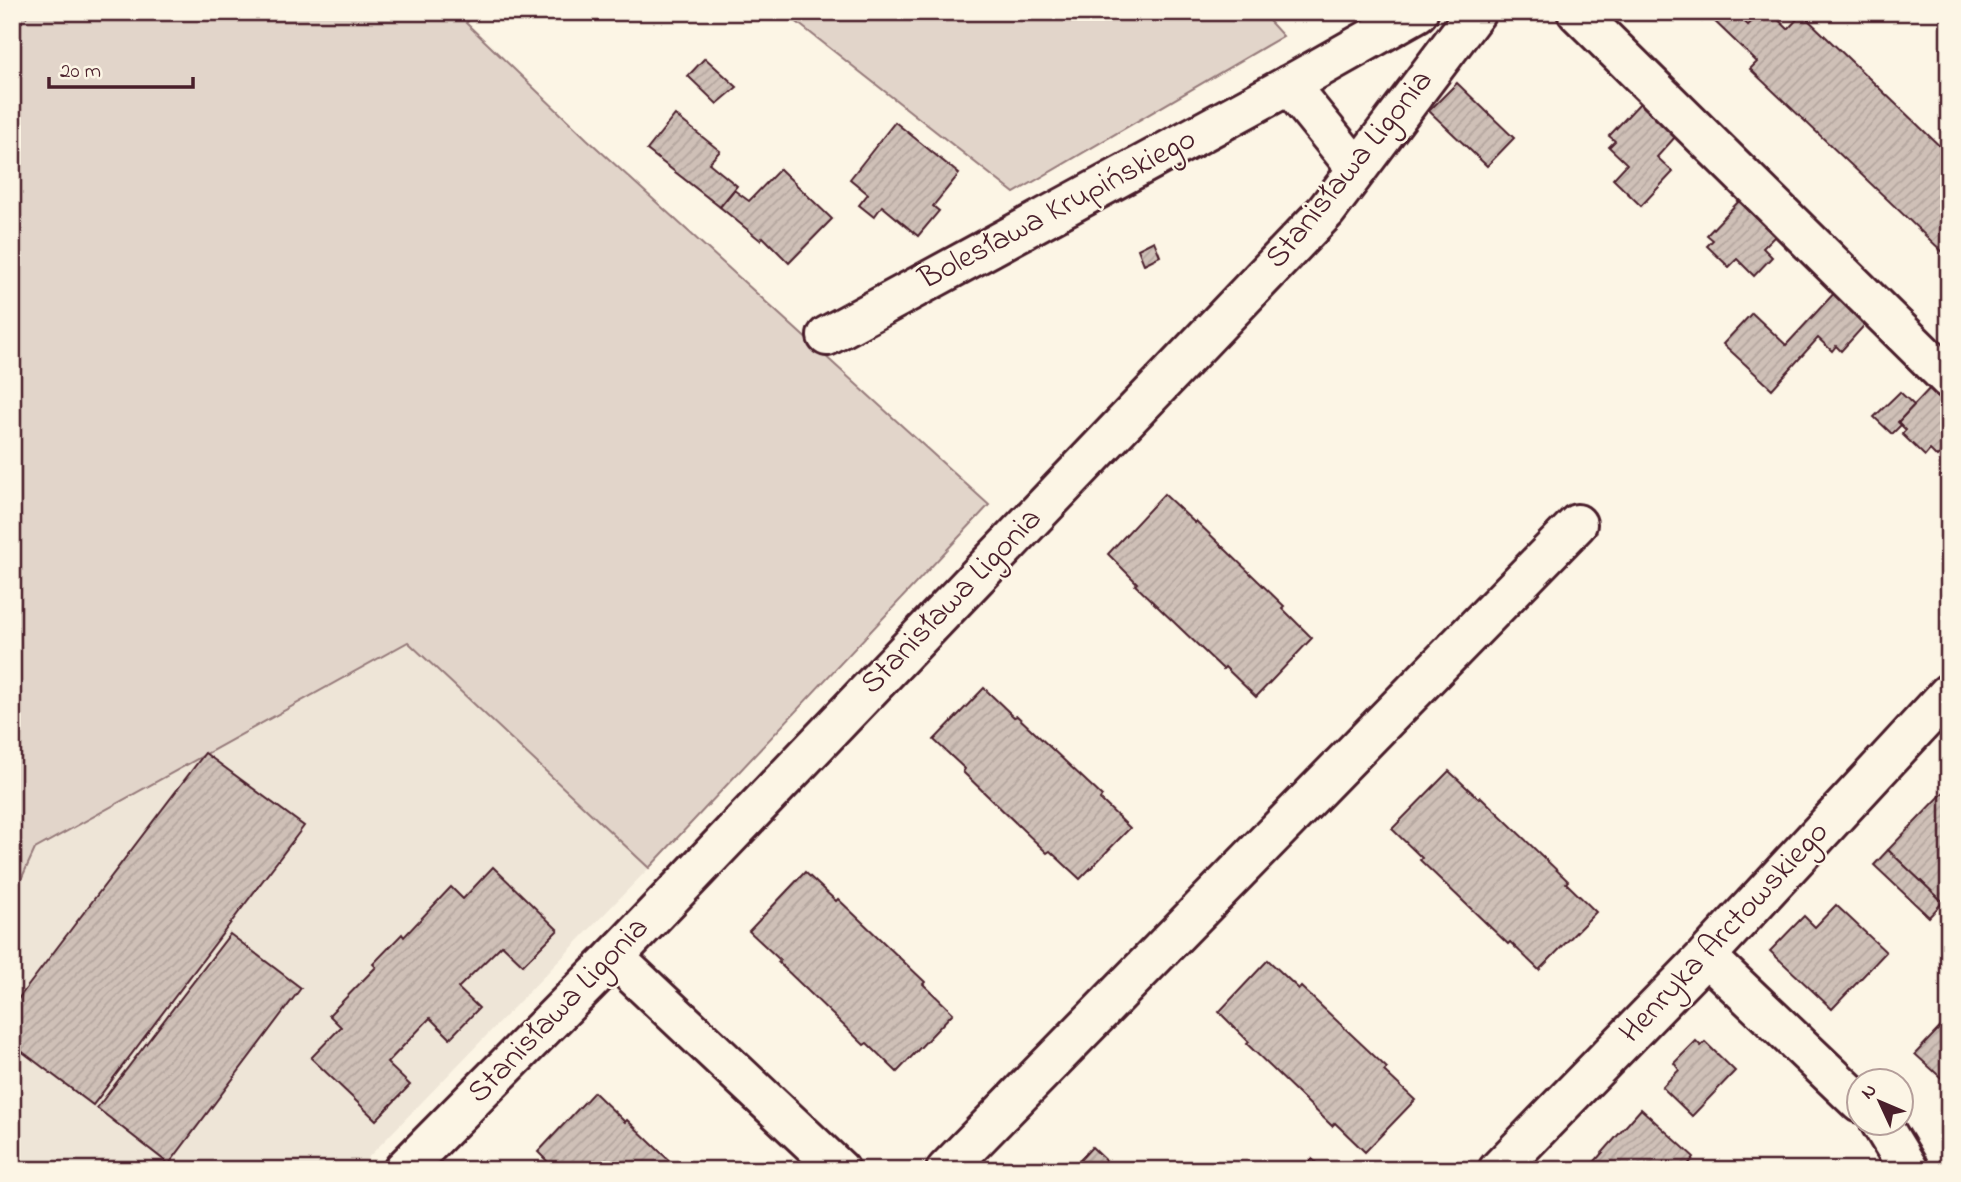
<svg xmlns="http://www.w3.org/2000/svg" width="1961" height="1182" viewBox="0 0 1961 1182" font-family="'Indie Flower',sans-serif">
  <defs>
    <pattern id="building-hatch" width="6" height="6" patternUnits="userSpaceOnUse" patternTransform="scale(1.75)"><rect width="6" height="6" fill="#cfc0b7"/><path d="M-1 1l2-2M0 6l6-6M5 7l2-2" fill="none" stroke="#b3a59e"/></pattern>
  </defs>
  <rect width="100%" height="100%" fill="#fcf5e5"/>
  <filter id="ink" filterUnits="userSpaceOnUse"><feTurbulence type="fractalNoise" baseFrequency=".0143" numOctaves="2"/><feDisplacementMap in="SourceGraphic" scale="14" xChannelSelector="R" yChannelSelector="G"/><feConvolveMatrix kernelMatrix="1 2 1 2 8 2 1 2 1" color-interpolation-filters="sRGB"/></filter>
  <g filter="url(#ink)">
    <path fill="#eee5d7" d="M409,642L649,868L356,1170H12V899L35,849Z"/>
    <g fill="#e2d5ca" stroke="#967a7a" stroke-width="2">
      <path d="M12,12H478L466,23L587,139L989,505L649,868L408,642L35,849L12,899Z"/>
      <path d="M784,12H1261L1283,36L1014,193Z"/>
    </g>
    <g fill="url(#building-hatch)" stroke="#4a1f2b" stroke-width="2">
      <path d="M1692,12H1734L1748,25L1761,12H1770L1788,29L1802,14L1949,155V258L1750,69L1757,62L1708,15L1702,21Z"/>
      <path d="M705,58L737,87L717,104L688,76Z"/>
      <path d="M1457,83L1514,138L1487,166L1429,111Z"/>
      <path d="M1641,102L1676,136L1657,157L1673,172L1641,206L1613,179L1627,164L1609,147L1615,141L1609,136Z"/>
      <path d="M675,115L720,151L709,163L737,186L720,207L647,150Z"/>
      <path d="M895,122L959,174L933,206L939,211L918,236L882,206L874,217L859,205L868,194L850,179Z"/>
      <path d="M780,169L832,219L789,263L763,237L760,240L720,207L734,190L749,201Z"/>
      <path d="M1739,201L1775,236L1763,248L1772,257L1754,276L1737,259L1729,267L1707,246L1713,240L1707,235Z"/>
      <path d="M1154,241L1160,256L1144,264L1138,249Z"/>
      <path d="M1838,289L1870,319L1841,351L1836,346L1832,351L1818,338L1772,389L1723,344L1752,313L1786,345Z"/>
      <path d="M1932,386L1949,402V445L1937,457L1930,450L1925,456L1902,434L1906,430L1898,422Z"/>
      <path d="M1900,392L1914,405L1898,422L1901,425L1892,434L1874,417Z"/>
      <path d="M1164,494L1195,523L1196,521L1284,606L1282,608L1312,638L1256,697L1225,667L1223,669L1135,585L1137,583L1108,554Z"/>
      <path d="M984,688L1014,717L1017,716L1102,796L1100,799L1130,828L1080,879L1050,851L1047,853L963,772L965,769L934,740Z"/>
      <path d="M205,753L304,826L93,1105L12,1044V1007Z"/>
      <path d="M1449,771L1479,799L1481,797L1568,881L1566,883L1596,912L1539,970L1510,942L1508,944L1420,860L1422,858L1392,829Z"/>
      <path d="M1945,791L1949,795V896L1943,902L1888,850Z"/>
      <path d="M1888,850L1943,902L1929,917L1874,865Z"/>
      <path d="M493,867L558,930L523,965L502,945L458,988L479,1008L450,1038L430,1018L387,1063L410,1085L376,1120L311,1058L341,1027L329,1015L376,967L373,964L402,934L404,937L451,887L463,899Z"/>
      <path d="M805,872L836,901L838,899L925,982L923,984L953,1013L897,1072L867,1043L864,1045L778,962L780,960L749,931Z"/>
      <path d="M1836,905L1886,952L1832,1009L1770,951L1804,916L1815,927Z"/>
      <path d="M230,934L301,988L169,1164L97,1108Z"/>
      <path d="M1268,960L1299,989L1301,987L1387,1068L1384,1071L1415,1100L1365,1152L1335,1123L1332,1126L1247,1044L1249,1042L1219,1012Z"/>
      <path d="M1949,1018V1085L1915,1054Z"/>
      <path d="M1696,1041L1701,1046L1705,1042L1735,1071L1692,1116L1662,1087L1679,1070L1674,1063Z"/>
      <path d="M594,1092L625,1122L627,1120L679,1170H556L538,1152Z"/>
      <path d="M1641,1109L1694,1157L1684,1170H1589L1588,1169Z"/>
      <path d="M1092,1147L1116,1170H1071Z"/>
      <path d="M1312,1159L1324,1170H1302Z"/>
    </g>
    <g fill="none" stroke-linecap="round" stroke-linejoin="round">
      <g stroke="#4a1f2b" stroke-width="44">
        <g id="minor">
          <path d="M1577,12L1949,379"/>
          <path d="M1289,85L1357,169"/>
          <path d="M827,336L1289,85L1418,12"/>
          <path d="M1706,956L1860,1103"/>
          <path d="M614,957L840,1170"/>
          <path d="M1880,1122L1909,1170"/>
          <path d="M403,1170L614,957L1326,211L1476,12"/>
          <path d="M946,1170L1577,524"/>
          <path d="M1498,1170L1706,956L1949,693"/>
        </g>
      </g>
      <path stroke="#4a1f2b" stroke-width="4.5" stroke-dasharray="2 5" stroke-linecap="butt" d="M12,33L28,12"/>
      <use href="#minor" stroke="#fcf5e5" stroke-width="38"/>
    </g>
  </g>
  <g text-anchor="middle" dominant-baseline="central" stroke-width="5" stroke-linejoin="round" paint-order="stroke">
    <g font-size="32" fill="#4a1f2b" stroke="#fcf5e5">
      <text transform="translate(1350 170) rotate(-51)">Stanisława Ligonia</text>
      <text transform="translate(1058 210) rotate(-28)">Bolesława Krupińskiego</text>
      <text transform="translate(952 602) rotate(-46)">Stanisława Ligonia</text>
      <text transform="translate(1725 933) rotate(-47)">Henryka Arctowskiego</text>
      <text transform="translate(559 1011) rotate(-46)">Stanisława Ligonia</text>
    </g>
  </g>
  <rect width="1961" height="1182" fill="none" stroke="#fcf5e5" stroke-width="42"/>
  <rect x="21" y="21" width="1919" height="1140" fill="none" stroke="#4a1f2b" stroke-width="2.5" filter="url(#ink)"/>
  <g transform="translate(1880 1102) rotate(314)"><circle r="33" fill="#fcf5e5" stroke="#b59f9b" stroke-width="2"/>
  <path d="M0-5L12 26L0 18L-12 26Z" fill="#4a1f2b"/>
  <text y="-10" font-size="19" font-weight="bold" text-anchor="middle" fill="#4a1f2b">N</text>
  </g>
  <path d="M49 77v10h144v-10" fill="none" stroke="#4a1f2b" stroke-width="3.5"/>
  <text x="60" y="77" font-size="21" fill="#4a1f2b" stroke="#fcf5e5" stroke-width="5" paint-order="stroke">20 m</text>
</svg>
